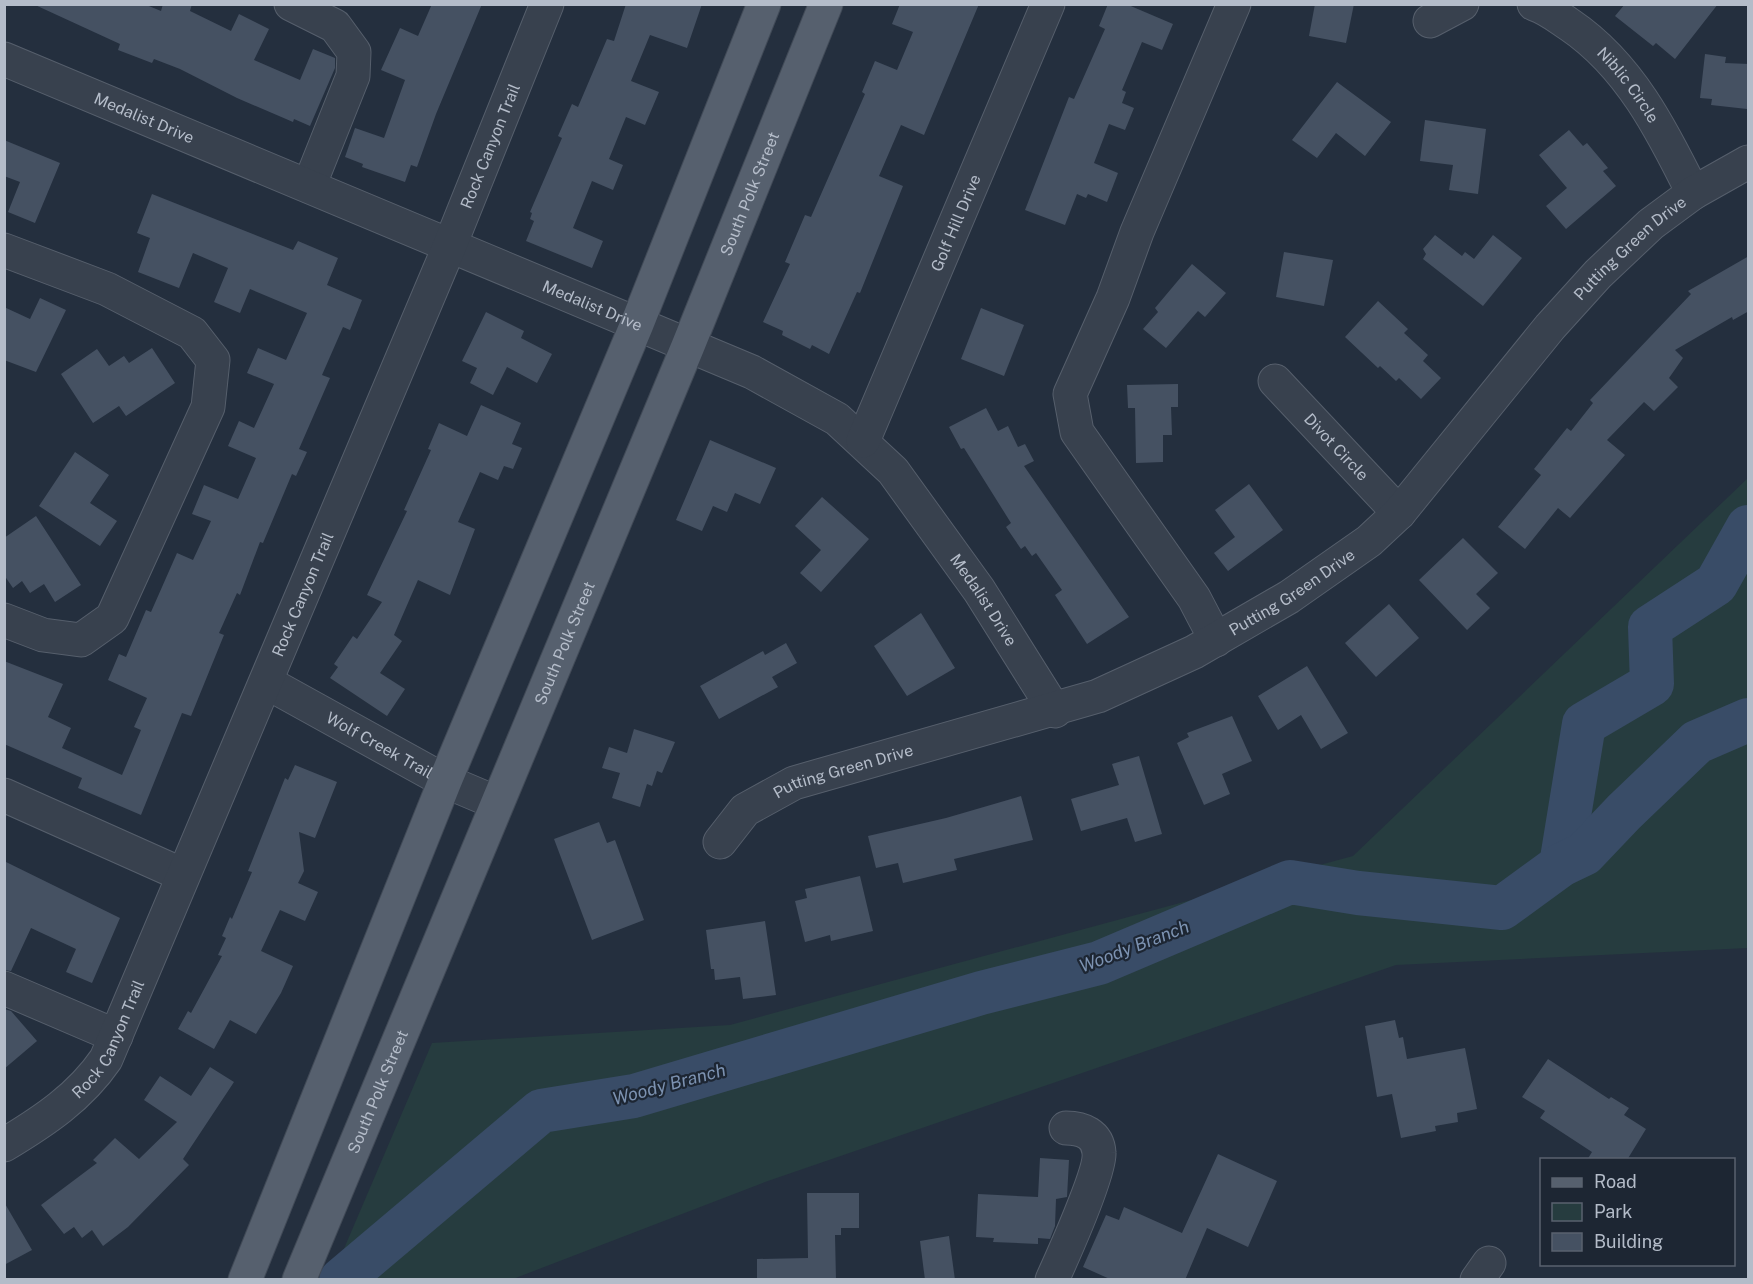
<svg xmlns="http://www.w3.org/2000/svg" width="1753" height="1284" viewBox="0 0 1753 1284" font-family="'Public Sans',sans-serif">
  <rect width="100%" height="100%" fill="#242f3e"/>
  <path fill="#263c3f" d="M1748,478V948L1396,965L765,1182L513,1279H331L432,1043L730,1025L1353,856Z"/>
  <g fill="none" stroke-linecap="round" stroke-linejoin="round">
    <g stroke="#394c67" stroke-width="44">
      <path d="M1561,865L1584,724L1652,684L1650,627L1716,584L1748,527"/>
      <path d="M341,1280L541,1111L634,1096L981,993L1099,963L1290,882L1358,893L1502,908L1561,865L1584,854L1624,812L1697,742L1748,720"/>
    </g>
  </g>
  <g fill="#455162">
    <path d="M33,4H144L161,11L163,4H192L190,11L231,31L239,14L269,29L254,60L300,80L313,49L335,58V68L310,126L294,119L293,122L237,98L180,69L154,59L152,63L118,50L120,44Z"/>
    <path d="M432,4H482L436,114L417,167L411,165L405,182L362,167L363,164L345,157L355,128L384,138L405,80L381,70L400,28L418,36Z"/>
    <path d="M626,4H702L687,48L650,35L631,81L659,92L645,125L626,117L609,159L623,165L613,190L592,181L573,228L603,241L592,268L526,241L534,221L530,219L532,213L530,212L562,138L558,136L572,104L578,107L607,39L614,41Z"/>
    <path d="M900,4H979L924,135L901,125L879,176L903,186L860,293L857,292L829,354L812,345L810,349L782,335L783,331L763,322L790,264L785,262L805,215L811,217L865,94L862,92L875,61L897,70L913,32L892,24Z"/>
    <path d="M1108,4H1126L1173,24L1162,50L1142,42L1122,90L1126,92L1122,103L1134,108L1125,130L1109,124L1094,163L1118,173L1107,202L1088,194L1086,198L1077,194L1065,225L1025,210L1069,97L1074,99L1105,29L1099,26Z"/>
    <path d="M1315,4H1354L1346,43L1309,36Z"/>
    <path d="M1625,4H1718L1675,59L1656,43L1653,46L1615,16Z"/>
    <path d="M1705,54L1726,57L1725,63L1749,64L1747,109L1711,105L1712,99L1700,98Z"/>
    <path d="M1337,82L1391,122L1365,156L1336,133L1317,158L1292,140Z"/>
    <path d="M1425,120L1486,129L1478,194L1449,190L1453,165L1420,161Z"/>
    <path d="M1569,130L1583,146L1587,143L1608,168L1603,171L1616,186L1566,229L1546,206L1567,188L1539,155Z"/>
    <path d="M4,140L60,163L35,223L8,212L20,182L4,176Z"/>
    <path d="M152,194L293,250L298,241L338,258L327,285L362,300L350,330L343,327L322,375L330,378L299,449L307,452L296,476L292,474L263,543L260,542L240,595L237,593L219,633L224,635L191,716L182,713L141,815L78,788L82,778L4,744V661L63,684L48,717L71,728L62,748L122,775L141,730L134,727L147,698L108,680L119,654L126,657L146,610L151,612L177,553L193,560L211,521L192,514L204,485L238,499L256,458L228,446L239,421L254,428L274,384L247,373L258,348L286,360L307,313L250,289L240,313L214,302L228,268L193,253L179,288L138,272L150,238L137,233Z"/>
    <path d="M1435,235L1462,256L1465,252L1474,259L1493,235L1522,258L1483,306L1423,259L1426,254L1423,249Z"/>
    <path d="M1284,252L1333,260L1324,306L1276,297Z"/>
    <path d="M1749,256V311L1733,320L1732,317L1675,350L1683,358L1669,378L1678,387L1654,411L1644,402L1607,440L1625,455L1570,518L1558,508L1525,549L1498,527L1541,475L1534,469L1567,428L1571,431L1593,403L1590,400L1691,294L1688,291Z"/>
    <path d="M1192,264L1226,293L1205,317L1198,311L1166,348L1143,329L1158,312L1155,308Z"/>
    <path d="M40,298L66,310L36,372L4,360V307L30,319Z"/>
    <path d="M1378,301L1408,329L1404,333L1428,355L1423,361L1441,378L1421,399L1399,378L1396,381L1380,366L1378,368L1345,337Z"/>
    <path d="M981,308L1024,325L1004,376L961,359Z"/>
    <path d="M486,312L524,331L521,338L552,354L537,383L507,367L493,395L470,383L477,368L462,361Z"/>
    <path d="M152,348L175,383L126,416L119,406L93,423L61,374L97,349L109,366L124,356L129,363Z"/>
    <path d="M1178,384V407H1171L1172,435H1163V462L1136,463L1135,408H1128L1127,385Z"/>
    <path d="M481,405L521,423L512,444L522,448L513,469L504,466L498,480L480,472L458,522L475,529L450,595L418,580L394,635L402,641L380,673L405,689L387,716L330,678L338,667L334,664L353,636L357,639L382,602L367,595L407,511L404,510L431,450L428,449L439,423L467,436Z"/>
    <path d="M986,408L998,431L1008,426L1018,447L1025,444L1034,461L1024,466L1129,617L1087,644L1055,595L1062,590L1036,553L1032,556L1025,546L1021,549L1006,527L1011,523L964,448L961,449L949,427Z"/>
    <path d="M710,440L776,468L760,504L735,493L727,512L713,506L702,531L676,520Z"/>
    <path d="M75,452L109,475L90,503L117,521L100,546L39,506Z"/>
    <path d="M1249,484L1283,530L1228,571L1214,553L1235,537L1215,510Z"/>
    <path d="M822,497L869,539L821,592L800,573L821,550L795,526Z"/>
    <path d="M36,516L81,585L55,602L44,584L30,593L22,581L13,588L4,575V538Z"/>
    <path d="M1463,538L1498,573L1476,594L1490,608L1467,630L1419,580Z"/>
    <path d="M1389,604L1419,638L1376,677L1345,643Z"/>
    <path d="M921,613L955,668L907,696L874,646Z"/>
    <path d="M786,643L797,663L772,677L778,687L719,719L700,686L763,651L765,655Z"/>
    <path d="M1307,666L1348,733L1321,749L1301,715L1278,730L1258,696Z"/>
    <path d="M1232,716L1252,761L1222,774L1230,794L1204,805L1177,743L1189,737L1187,733Z"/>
    <path d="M634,729L675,742L662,773L657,771L652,786L647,784L640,807L612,798L620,773L602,768L609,747L627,753Z"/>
    <path d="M1139,756L1162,834L1135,842L1127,818L1081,831L1071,799L1119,785L1112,764Z"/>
    <path d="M295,765L337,782L315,838L299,832L304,871L298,883L318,892L305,921L280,910L261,951L293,966L281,993L256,1034L230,1020L214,1049L178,1029L188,1011L191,1013L222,956L218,955L226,938L222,936L230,917L232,919L252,872L248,871L285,778L288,780Z"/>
    <path d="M1021,796L1033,840L954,859L957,870L903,883L898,863L876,868L868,836L946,818Z"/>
    <path d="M599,822L607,843L615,840L644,920L592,940L554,839Z"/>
    <path d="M4,861L120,918L92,983L66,972L76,949L31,928L11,971L4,970Z"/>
    <path d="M860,876L873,931L831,941L830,935L805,942L795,901L807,898L805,889Z"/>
    <path d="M765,921L776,995L743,999L740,977L715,980L714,969H711L706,930Z"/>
    <path d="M4,1009L11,1011L37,1041L4,1069Z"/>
    <path d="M1395,1020L1399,1038L1403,1037L1407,1059L1465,1048L1477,1109L1457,1113L1458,1122L1435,1126L1436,1131L1401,1138L1392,1094L1377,1097L1365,1026Z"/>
    <path d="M1548,1059L1609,1099L1611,1097L1629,1108L1624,1115L1646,1129L1627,1160H1587L1592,1152L1540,1118L1545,1111L1522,1097Z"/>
    <path d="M210,1067L234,1082L183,1159L189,1165L128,1227L103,1246L92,1230L82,1238L74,1227L64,1234L41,1205L97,1163L93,1160L115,1138L139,1159L177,1122L144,1100L160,1076L191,1096Z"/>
    <path d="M1218,1154L1277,1181L1248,1247L1207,1228L1185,1280H1112L1083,1267L1106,1215L1119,1220L1124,1207L1182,1233Z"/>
    <path d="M1040,1158L1069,1160L1067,1197L1056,1199L1055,1226L1050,1239L1038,1238V1244L993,1242L994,1238L976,1237L978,1194L1038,1197Z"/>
    <path d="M807,1193H859V1228H841V1235H835L836,1280H757V1259L808,1258Z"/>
    <path d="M4,1202L32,1250L4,1265Z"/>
    <path d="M949,1236L955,1280H925L920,1241Z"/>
  </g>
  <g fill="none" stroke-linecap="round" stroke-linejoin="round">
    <g stroke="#565f6c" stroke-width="35">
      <g id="minor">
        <path d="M291,4L335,26L354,52L353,76L309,186"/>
        <path id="s1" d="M1534,4C1547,8 1558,17 1570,25C1629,65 1662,130 1693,193"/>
        <path d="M1430,21L1462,4"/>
        <path id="s2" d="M4,59L752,372L837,419L893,471L979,590L1055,711"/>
        <path d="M4,250L107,289L192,333L213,360L208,407L112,618L81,640L43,635L4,620"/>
        <path id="s3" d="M1275,381L1399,513"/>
        <path id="s4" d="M863,441L1048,4"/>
        <path d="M1216,640L1194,598L1077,432L1070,394L1113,298L1137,232L1234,4"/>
        <path id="s5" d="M266,682L445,781L497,803"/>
        <path d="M4,795L183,875"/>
        <path id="s6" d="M720,842L745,810L794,783L1098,696L1194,652L1289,597L1369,541L1399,513L1550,327L1598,274L1651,224L1693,193L1748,162"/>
        <path d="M4,988L116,1036"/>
        <path id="s7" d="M4,1145C44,1121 80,1097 106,1059L450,245L547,4"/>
        <path d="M1052,1280C1062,1258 1101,1172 1099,1153C1098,1134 1082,1128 1066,1128"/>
        <path d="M1477,1280L1489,1263"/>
      </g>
    </g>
    <g stroke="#414a57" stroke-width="35">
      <g id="major">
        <path d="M245,1280L445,781L637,324L764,4"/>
        <path id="s8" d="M299,1280L688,346L826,4"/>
      </g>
    </g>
    <use href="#minor" stroke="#38414e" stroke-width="33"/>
    <use href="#major" stroke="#56606e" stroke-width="33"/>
  </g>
  <g text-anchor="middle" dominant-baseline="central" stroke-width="4.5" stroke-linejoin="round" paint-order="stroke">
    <g font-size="16" fill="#b4bcc9" stroke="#1d2633">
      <text stroke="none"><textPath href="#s1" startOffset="126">Niblic Circle</textPath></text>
      <text stroke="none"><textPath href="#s2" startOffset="152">Medalist Drive</textPath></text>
      <text stroke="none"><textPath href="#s7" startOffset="1125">Rock Canyon Trail</textPath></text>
      <text stroke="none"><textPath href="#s8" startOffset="1176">South Polk Street</textPath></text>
      <text stroke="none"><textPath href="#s4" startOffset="237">Golf Hill Drive</textPath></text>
      <text stroke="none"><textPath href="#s6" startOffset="1119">Putting Green Drive</textPath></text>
      <text stroke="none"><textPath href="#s2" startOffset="638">Medalist Drive</textPath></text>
      <text stroke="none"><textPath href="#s3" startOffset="90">Divot Circle</textPath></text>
      <text stroke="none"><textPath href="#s6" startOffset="633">Putting Green Drive</textPath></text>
      <text stroke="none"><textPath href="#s7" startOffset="639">Rock Canyon Trail</textPath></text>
      <text stroke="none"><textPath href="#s2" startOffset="1142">Medalist Drive</textPath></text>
      <text stroke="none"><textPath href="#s8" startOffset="690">South Polk Street</textPath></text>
      <text stroke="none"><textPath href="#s5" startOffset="130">Wolf Creek Trail</textPath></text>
      <text stroke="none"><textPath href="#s6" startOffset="147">Putting Green Drive</textPath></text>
      <text stroke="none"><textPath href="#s7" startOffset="153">Rock Canyon Trail</textPath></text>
      <text stroke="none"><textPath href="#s8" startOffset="204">South Polk Street</textPath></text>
    </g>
    <g font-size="18" font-style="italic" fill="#7c92b1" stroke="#1d2633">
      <text transform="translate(1134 946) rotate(-21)">Woody Branch</text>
      <text transform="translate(669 1084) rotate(-15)">Woody Branch</text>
    </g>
  </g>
  <rect width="1753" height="1284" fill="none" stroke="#b4bcc9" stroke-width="12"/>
  <rect x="1540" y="1158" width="195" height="108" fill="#1d2633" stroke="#59626f" stroke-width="1.5"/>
  <rect x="1552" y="1178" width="30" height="9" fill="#56606e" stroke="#59626f" stroke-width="1.5"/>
  <text x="1594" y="1188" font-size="18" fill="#b4bcc9">Road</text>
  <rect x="1552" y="1203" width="30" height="18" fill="#263c3f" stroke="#59626f" stroke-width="1.5"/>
  <text x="1594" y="1218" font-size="18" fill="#b4bcc9">Park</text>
  <rect x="1552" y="1233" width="30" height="18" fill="#455162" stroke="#59626f" stroke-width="1.5"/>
  <text x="1594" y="1248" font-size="18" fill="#b4bcc9">Building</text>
</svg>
